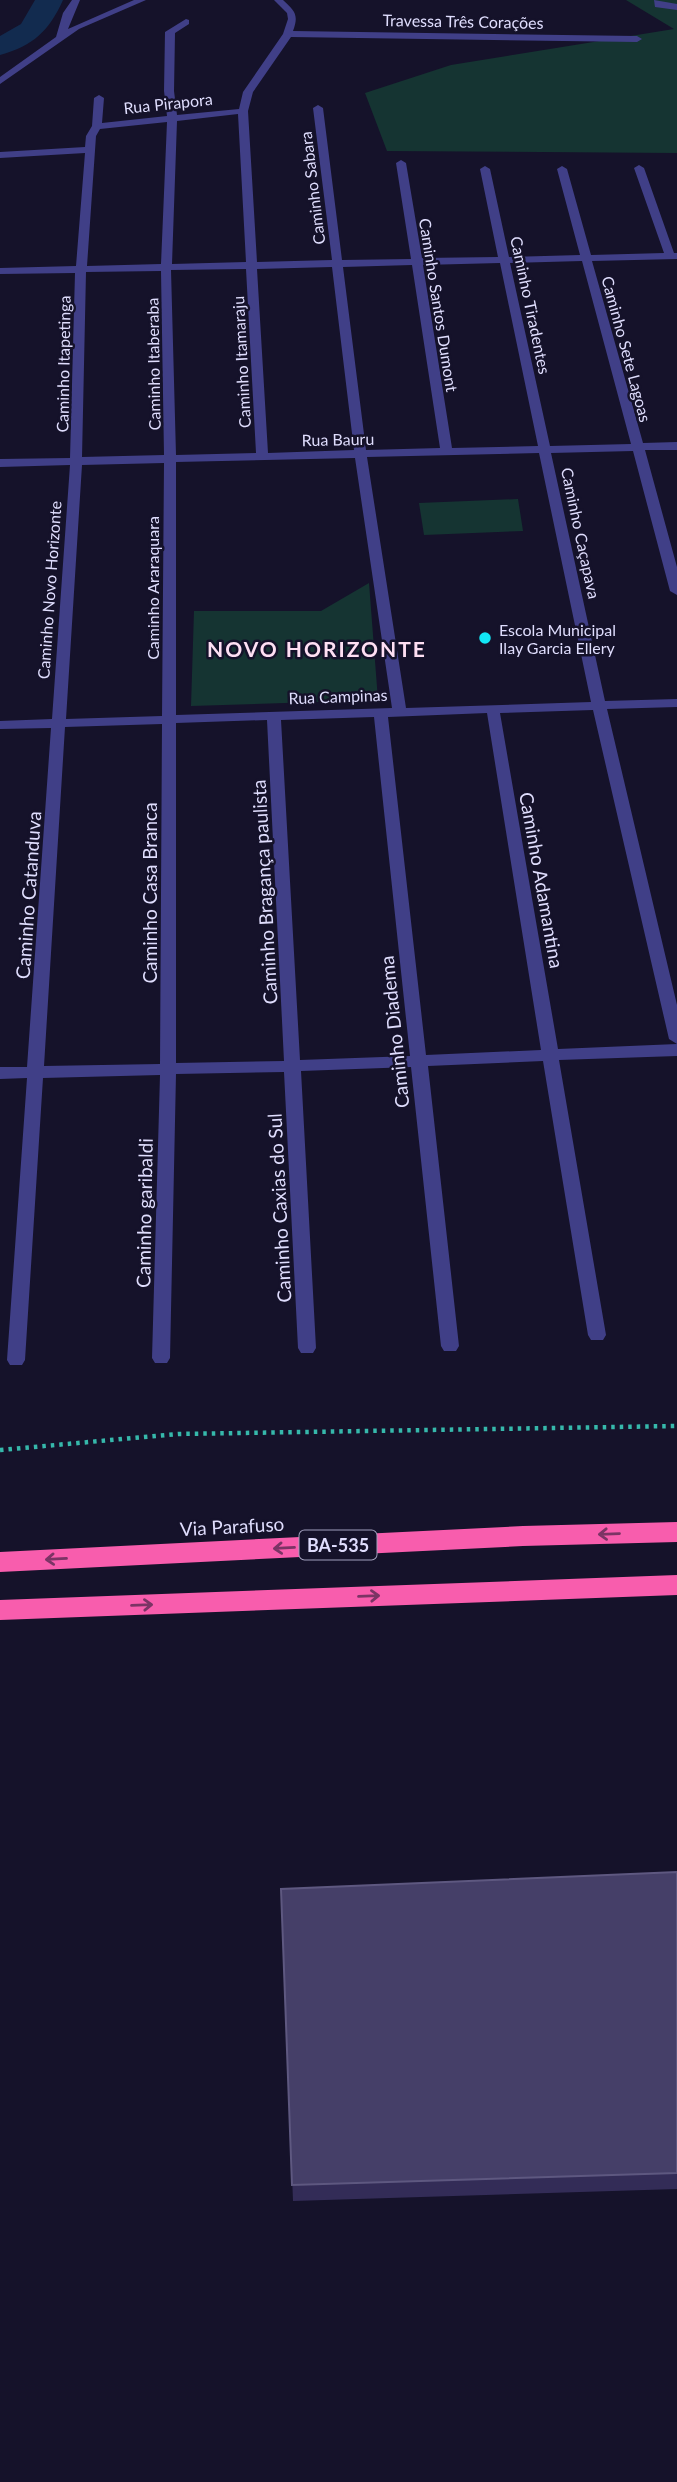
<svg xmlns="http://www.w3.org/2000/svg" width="677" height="2482" viewBox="0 0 677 2482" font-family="Lato,sans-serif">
  <rect width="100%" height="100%" fill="#15122a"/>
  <g fill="#153432">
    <path d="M626,0H677V153L387,151L365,93L451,65L674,29Z"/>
    <path d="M518,499L523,531L424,535L419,503Z"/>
    <path d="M369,583L378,700L191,706L194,611H321Z"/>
  </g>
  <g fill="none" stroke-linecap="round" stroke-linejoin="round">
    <path fill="#122b4f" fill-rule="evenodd" d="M35,0H63C49,31 33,46 0,55V36L21,24Z"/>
    <path stroke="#36b8ab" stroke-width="4.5" stroke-dasharray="3.5 5" stroke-linecap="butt" d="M0,1450L178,1434L677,1426"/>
    <g fill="#403f87" fill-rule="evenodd">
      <path d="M72,0H80L68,29L134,0H146L79,29L0,84V77L56,37L63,13Z"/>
      <path d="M274,0H283C295,11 299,15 293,31L637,36L642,39L637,42L291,37L253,92L248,111L257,262L332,260L313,108L318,105L323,108L342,260L411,259L396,163L401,160L406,163L422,258L498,257L480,169L485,166L490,169L509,257L580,255L557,169L562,166L567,169L591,255L664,253L634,168L639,165L644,168L674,253H677V259L592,261L643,443L677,442V450H645L677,567V595L670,591L633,451L551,453L605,701L677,699V707L607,709L677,1005V1056L559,1060L606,1335L603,1340H591L588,1335L543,1061L428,1066L459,1346L456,1351H444L441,1346L411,1067L301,1071L316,1348L313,1353H301L298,1348L284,1072L176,1074L170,1358L167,1363H155L152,1358L160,1075L43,1078L25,1360L22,1365H10L7,1360L27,1078L0,1079V1067H27L51,728L0,729V721L52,719L70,465L0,467V459L70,458L75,273L0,274V268L76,266L85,153L0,158V152L85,147L86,136L92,126L94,98L99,95L104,98L102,123L167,116L164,91L165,32L186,19L189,20V24L175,33L174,91L177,115L239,109L243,92L283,34L288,19L287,13ZM238,114L246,262L172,264L177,121ZM167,122L161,264L87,266L96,136L100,129ZM582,261L631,444L550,446L510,263ZM500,263L538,446L452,448L423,265ZM412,265L440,448L366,450L343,267ZM332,267L354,450L268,453L257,269ZM246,269L256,453L176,455L171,270ZM161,271L164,455L82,457L86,272ZM539,453L591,702L406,708L367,457ZM355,458L392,708L176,715V462ZM164,463L162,716L66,719L82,465ZM593,710L669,1039L677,1044L558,1049L500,713ZM487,713L541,1050L426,1055L388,717ZM374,717L410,1056L300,1060L281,720ZM267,720L284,1061L176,1063V723ZM162,724L160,1064L44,1066L65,727Z"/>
      <path d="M654,0L677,4V10L655,7Z"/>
    </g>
    <g fill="#f85dad" fill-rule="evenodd">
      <path d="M677,1522V1542L523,1546L0,1572V1552L523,1526Z"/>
      <path d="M677,1575V1595L0,1620V1600Z"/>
    </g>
  </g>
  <path fill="#332c57" d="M677,1872V2189L293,2201L281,1889Z"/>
  <path fill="#453f68" stroke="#5e5880" stroke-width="2" d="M677,1872V2173L292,2185L281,1889Z"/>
  <defs><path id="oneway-shaft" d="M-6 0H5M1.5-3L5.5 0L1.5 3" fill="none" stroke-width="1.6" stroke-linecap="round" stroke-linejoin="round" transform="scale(1.75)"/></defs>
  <g stroke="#7b3465">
    <use href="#oneway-shaft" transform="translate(609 1534) rotate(178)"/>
    <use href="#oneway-shaft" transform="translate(284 1548) rotate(177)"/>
    <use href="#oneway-shaft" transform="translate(56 1559) rotate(177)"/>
    <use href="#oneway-shaft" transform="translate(369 1596) rotate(-2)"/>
    <use href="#oneway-shaft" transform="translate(142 1605) rotate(-2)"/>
  </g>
  <circle fill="#12e6f5" stroke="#15122a" stroke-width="2.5" cx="485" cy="638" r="7"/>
  <g text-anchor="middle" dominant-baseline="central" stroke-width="5" stroke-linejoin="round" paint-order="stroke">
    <g font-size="16" fill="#dfddfd" stroke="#15122a">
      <text transform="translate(463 21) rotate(1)">Travessa Três Corações</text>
      <text transform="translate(168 103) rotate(-6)">Rua Pirapora</text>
      <text transform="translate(312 188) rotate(-97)">Caminho Sabara</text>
      <text transform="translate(439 305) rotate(81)">Caminho Santos Dumont</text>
      <text transform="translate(531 305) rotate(78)">Caminho Tiradentes</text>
      <text transform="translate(627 349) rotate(75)">Caminho Sete Lagoas</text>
      <text transform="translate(241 362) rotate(-93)">Caminho Itamaraju</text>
      <text transform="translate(63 364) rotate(-89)">Caminho Itapetinga</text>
      <text transform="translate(153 364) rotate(-91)">Caminho Itaberaba</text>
      <text transform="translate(338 439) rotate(-1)">Rua Bauru</text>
      <text transform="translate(581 533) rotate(78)">Caminho Caçapava</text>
      <text transform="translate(152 588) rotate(-90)">Caminho Araraquara</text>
      <text transform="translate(49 590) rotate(-86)">Caminho Novo Horizonte</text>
      <text transform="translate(338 696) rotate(-2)">Rua Campinas</text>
    </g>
    <g font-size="16" fill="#dfddfd" stroke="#15122a" text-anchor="start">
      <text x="499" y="629">Escola Municipal<tspan x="499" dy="18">Ilay Garcia Ellery</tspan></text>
    </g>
    <rect fill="#15122a" stroke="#a2a0be" stroke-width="2" x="299.5" y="1530.5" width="77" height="29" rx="5"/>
    <g font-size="18" font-weight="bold" fill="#dfddfd">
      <text x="338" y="1545">BA-535</text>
    </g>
    <g font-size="19" fill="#dfddfd" stroke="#15122a">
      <text transform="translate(542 880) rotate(80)">Caminho Adamantina</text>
      <text transform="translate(264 892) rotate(-93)">Caminho Bragança paulista</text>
      <text transform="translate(149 893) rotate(-90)">Caminho Casa Branca</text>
      <text transform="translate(28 895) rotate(-86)">Caminho Catanduva</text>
      <text transform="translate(394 1032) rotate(-96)">Caminho Diadema</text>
      <text transform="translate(279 1208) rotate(-93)">Caminho Caxias do Sul</text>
      <text transform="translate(144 1213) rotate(-89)">Caminho garibaldi</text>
      <text transform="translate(232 1526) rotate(-3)">Via Parafuso</text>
    </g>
    <g font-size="21" font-weight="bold" letter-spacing="2" fill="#fedff3" stroke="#15122a">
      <text x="317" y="648">NOVO HORIZONTE</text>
    </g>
  </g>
</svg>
